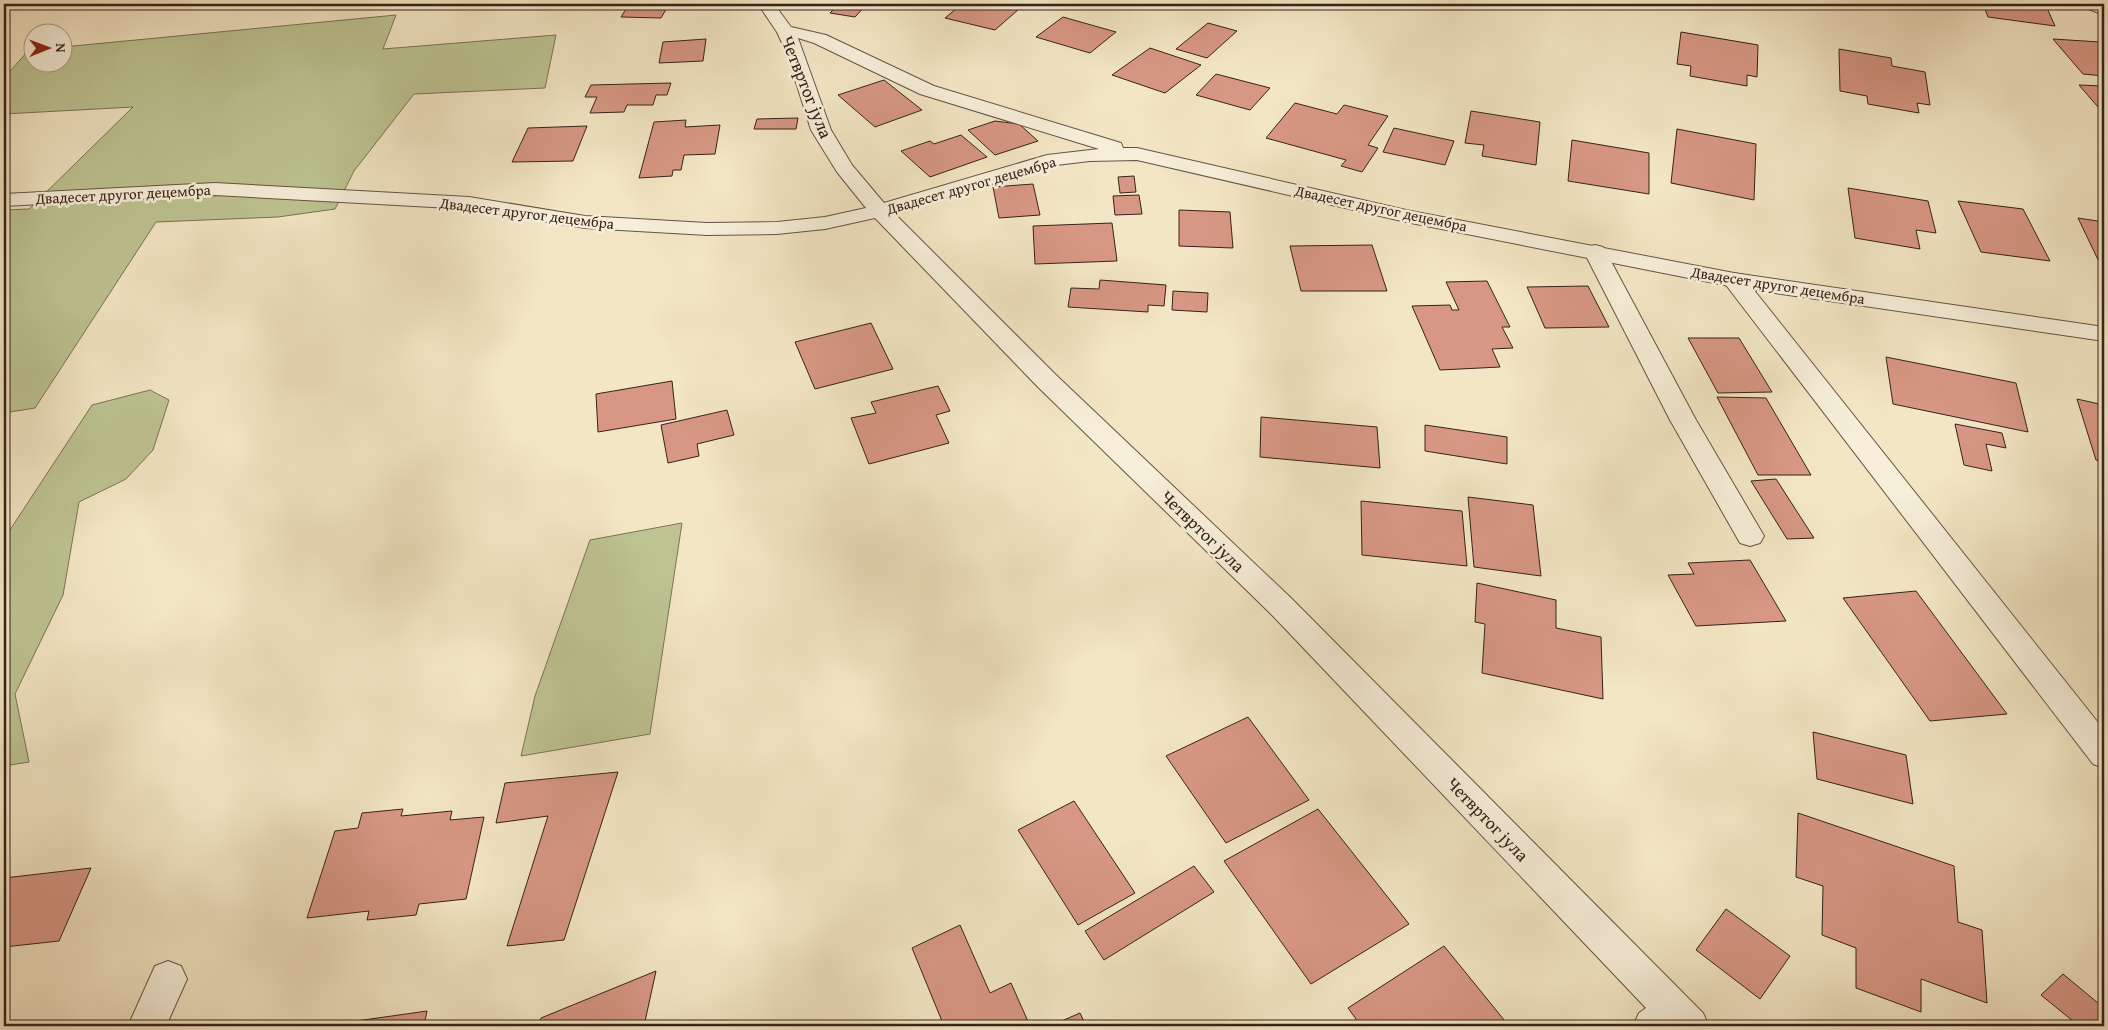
<svg xmlns="http://www.w3.org/2000/svg" width="2108" height="1030" viewBox="0 0 2108 1030" font-family="'Gentium Book Plus',serif">
  <rect width="100%" height="100%" fill="#f3e6c4"/>
  <filter id="stains"><feTurbulence type="fractalNoise" baseFrequency=".004" numOctaves="4"/><feColorMatrix values="0 0 0 0 .2 0 0 0 0 .09 0 0 0 0 .02 0 0 0 .5 -.17"/></filter>
  <radialGradient id="worn" r=".72"><stop offset=".6" stop-color="#630" stop-opacity="0"/><stop offset="1" stop-color="#630" stop-opacity=".3"/></radialGradient>
  <g fill="#bdc492" stroke="#7a7355">
    <path d="M396,15L383,49L556,35L545,88L414,94L354,171L335,209L278,217L156,222L35,408L4,413V210L29,209L133,107L4,114V78L28,51L32,50V62H62L63,47Z"/>
    <path d="M150,390L169,400L153,450L126,479L79,502L63,595L15,694L29,762L4,766V539L92,405Z"/>
    <path d="M682,523L650,734L521,756L535,696L590,540Z"/>
  </g>
  <g fill="#d79784" stroke="#372218">
    <path d="M629,4H669L661,18L621,17Z"/>
    <path d="M801,4H867L855,17L830,13L833,10L799,5Z"/>
    <path d="M962,4H996L1019,9L995,30L945,18Z"/>
    <path d="M1348,4H1387L1385,9Z"/>
    <path d="M1983,4H2019L2047,8L2055,26L1988,17Z"/>
    <path d="M1063,17L1116,32L1090,53L1036,37Z"/>
    <path d="M1208,23L1237,31L1207,58L1176,49Z"/>
    <path d="M1681,32L1758,45L1757,77L1747,75V86L1690,76L1691,66L1677,64Z"/>
    <path d="M706,39L703,61L659,63L663,42Z"/>
    <path d="M2053,39L2100,42L2104,47V76L2083,74Z"/>
    <path d="M1150,48L1201,65L1165,93L1112,75Z"/>
    <path d="M1839,49L1891,58L1892,66L1925,72L1930,105L1917,103L1919,113L1868,104L1867,96L1840,91Z"/>
    <path d="M1216,74L1270,88L1250,110L1196,95Z"/>
    <path d="M884,80L922,110L875,127L838,95Z"/>
    <path d="M671,83L667,95H656L653,105H627L624,112L590,113L597,97H585L591,85Z"/>
    <path d="M2079,85L2104,86V114Z"/>
    <path d="M1295,103L1337,114L1344,105L1388,116L1368,145L1378,148L1362,172L1341,166L1346,160L1266,138Z"/>
    <path d="M1471,111L1540,122L1536,165L1482,156L1484,145L1465,143Z"/>
    <path d="M798,118L796,129H754L757,119Z"/>
    <path d="M686,120L685,127L720,125L715,154L684,155L681,170H673L672,176L639,178L654,122Z"/>
    <path d="M995,121L1019,124L1038,141L995,155L968,130Z"/>
    <path d="M587,126L573,161L512,162L528,128Z"/>
    <path d="M1394,128L1454,141L1445,165L1383,152Z"/>
    <path d="M1677,129L1756,144L1754,200L1671,183Z"/>
    <path d="M961,135L987,157L930,177L901,151L930,141L934,144Z"/>
    <path d="M1572,140L1649,153V194L1568,181Z"/>
    <path d="M1134,176L1136,192L1120,193L1118,177Z"/>
    <path d="M1033,184L1040,215L999,218L993,187Z"/>
    <path d="M1848,188L1928,201L1936,233L1916,230L1920,249L1855,238Z"/>
    <path d="M1139,195L1142,214L1115,215L1113,196Z"/>
    <path d="M1958,201L2023,209L2050,261L1981,252Z"/>
    <path d="M1179,210L1230,212L1233,248L1179,246Z"/>
    <path d="M2078,218L2104,222V268H2102Z"/>
    <path d="M1112,223L1117,261L1035,264L1033,226Z"/>
    <path d="M1372,245L1387,291H1301L1290,246Z"/>
    <path d="M1100,280L1166,285L1164,306L1148,305V312L1068,307L1071,288L1099,289Z"/>
    <path d="M1487,281L1510,327H1502L1513,348L1492,349L1500,367L1440,370L1412,306L1450,305L1452,310H1459L1446,282Z"/>
    <path d="M1588,286L1609,327L1545,328L1527,287Z"/>
    <path d="M1173,291L1208,293L1207,312L1172,310Z"/>
    <path d="M871,323L893,369L815,389L795,342Z"/>
    <path d="M1688,338H1739L1772,392L1718,393Z"/>
    <path d="M1886,357L2016,383L2028,432L1893,404Z"/>
    <path d="M672,381L676,419L598,432L596,394Z"/>
    <path d="M938,386L950,411L936,415L949,443L869,464L851,418L876,413L871,402Z"/>
    <path d="M1717,397L1766,398L1811,475H1758Z"/>
    <path d="M2077,399L2104,405V462L2096,460Z"/>
    <path d="M727,410L734,435L697,444L699,456L668,463L661,425Z"/>
    <path d="M1261,417L1377,427L1380,468L1260,457Z"/>
    <path d="M1955,424L2002,433L2006,448L1986,444L1992,471L1964,465Z"/>
    <path d="M1425,425L1507,437V464L1425,451Z"/>
    <path d="M1776,479L1814,538L1787,539L1751,481Z"/>
    <path d="M1468,497L1533,505L1541,576L1474,567Z"/>
    <path d="M1361,501L1462,511L1467,566L1362,555Z"/>
    <path d="M1750,560L1786,621L1696,626L1668,575L1694,574L1688,563Z"/>
    <path d="M1477,583L1556,600V628L1601,637L1603,699L1482,673L1485,624L1475,622Z"/>
    <path d="M1916,591L2007,714L1930,721L1843,598Z"/>
    <path d="M1248,717L1309,800L1226,843L1166,756Z"/>
    <path d="M1813,732L1906,755L1913,804L1817,779Z"/>
    <path d="M618,772L564,940L507,946L548,816L496,823L505,783Z"/>
    <path d="M1074,801L1135,893L1078,925L1018,830Z"/>
    <path d="M403,809L401,816L452,811L450,820L484,817L466,899L419,904L416,915L367,920L369,911L307,918L335,831L358,828L362,813Z"/>
    <path d="M1318,809L1409,924L1311,984L1224,861Z"/>
    <path d="M1798,813L1954,866L1958,922L1982,930L1987,1003L1921,979V1012L1856,988V948L1822,935L1823,886L1796,877Z"/>
    <path d="M1194,866L1214,892L1104,960L1085,931Z"/>
    <path d="M91,868L59,941L4,947V878Z"/>
    <path d="M1726,909L1790,956L1760,999L1696,950Z"/>
    <path d="M960,925L990,993L1011,983L1030,1026H944L912,948Z"/>
    <path d="M1444,946L1509,1026H1361L1348,1008Z"/>
    <path d="M656,971L644,1026H539L541,1018Z"/>
    <path d="M2063,974L2104,1008V1026H2079L2041,995Z"/>
    <path d="M427,1011L424,1026H321Z"/>
    <path d="M1080,1013L1086,1026H1050Z"/>
  </g>
  <g fill="none" stroke-linecap="round" stroke-linejoin="round">
    <g stroke="#665343" stroke-width="2">
      <g id="service">
        <path d="M1595,245L1603,247L1606,252L1696,420L1764,536L1760,543L1750,546L1740,543L1670,420L1584,252L1587,247Z"/>
        <path d="M1734,273L1742,275L2104,730V768L2093,764L1726,285L1723,280L1726,275Z"/>
      </g>
    </g>
    <g stroke="#665343" stroke-width="2">
      <g id="minor">
        <path d="M758,4H774L791,27L826,35L934,86L1121,143L1123,148H1137L1406,210L1734,273L2104,327V341L1734,287L1406,222L1137,160L1090,161L1056,165L894,213L1056,375L1292,599L1703,1013L1709,1026H1633L1639,1013L1646,1008L1272,615L1038,387L875,218L825,229L777,234L707,235L585,228L469,209L215,195L4,206V194L215,183L469,197L585,216L707,223L777,222L825,217L866,208L837,172L811,130L787,54L777,32ZM798,38L814,43L920,94L1099,149L1047,155L884,203L852,165L831,130Z"/>
        <path d="M2084,4H2104V15L2086,8Z"/>
        <path d="M168,961L181,966L187,979L166,1026H128L155,966Z"/>
      </g>
    </g>
    <use href="#service" fill="#f7efd9" fill-rule="evenodd"/>
    <use href="#minor" fill="#f7efd9" fill-rule="evenodd"/>
  </g>
  <g text-anchor="middle" dominant-baseline="central" stroke-width="5" stroke-linejoin="round" paint-order="stroke">
    <g font-size="15" fill="#372218" stroke="#f7efd9">
      <text transform="translate(971 185) rotate(-16)">Двадесет другог децембра</text>
      <text transform="translate(123 194) rotate(-3)">Двадесет другог децембра</text>
      <text transform="translate(1381 208) rotate(12)">Двадесет другог децембра</text>
      <text transform="translate(527 213) rotate(7)">Двадесет другог децембра</text>
      <text transform="translate(1778 285) rotate(9)">Двадесет другог децембра</text>
    </g>
    <g font-size="18" fill="#372218" stroke="#f7efd9">
      <text transform="translate(807 87) rotate(68)">Четвртог јула</text>
      <text transform="translate(1203 531) rotate(44)">Четвртог јула</text>
      <text transform="translate(1488 819) rotate(46)">Четвртог јула</text>
    </g>
  </g>
  <rect width="2108" height="1030" fill="none" stroke="#f3e6c4" stroke-width="20"/>
  <rect x="5" y="5" width="2098" height="1020" fill="none" stroke="#372218" stroke-width="2.5"/>
  <rect x="10" y="10" width="2088" height="1010" fill="none" stroke="#372218"/>
  <g transform="translate(48 48) rotate(89)"><circle r="24" fill="#f7efd9" stroke="#aa9d8c"/>
  <path d="M0-4L9 19L0 12L-9 19Z" fill="#8f2418"/>
  <text y="-8" font-size="14" font-weight="bold" text-anchor="middle" fill="#372218">N</text>
  </g>
  <rect width="100%" height="100%" filter="url(#stains)"/>
  <rect width="100%" height="100%" fill="url(#worn)"/>
</svg>
